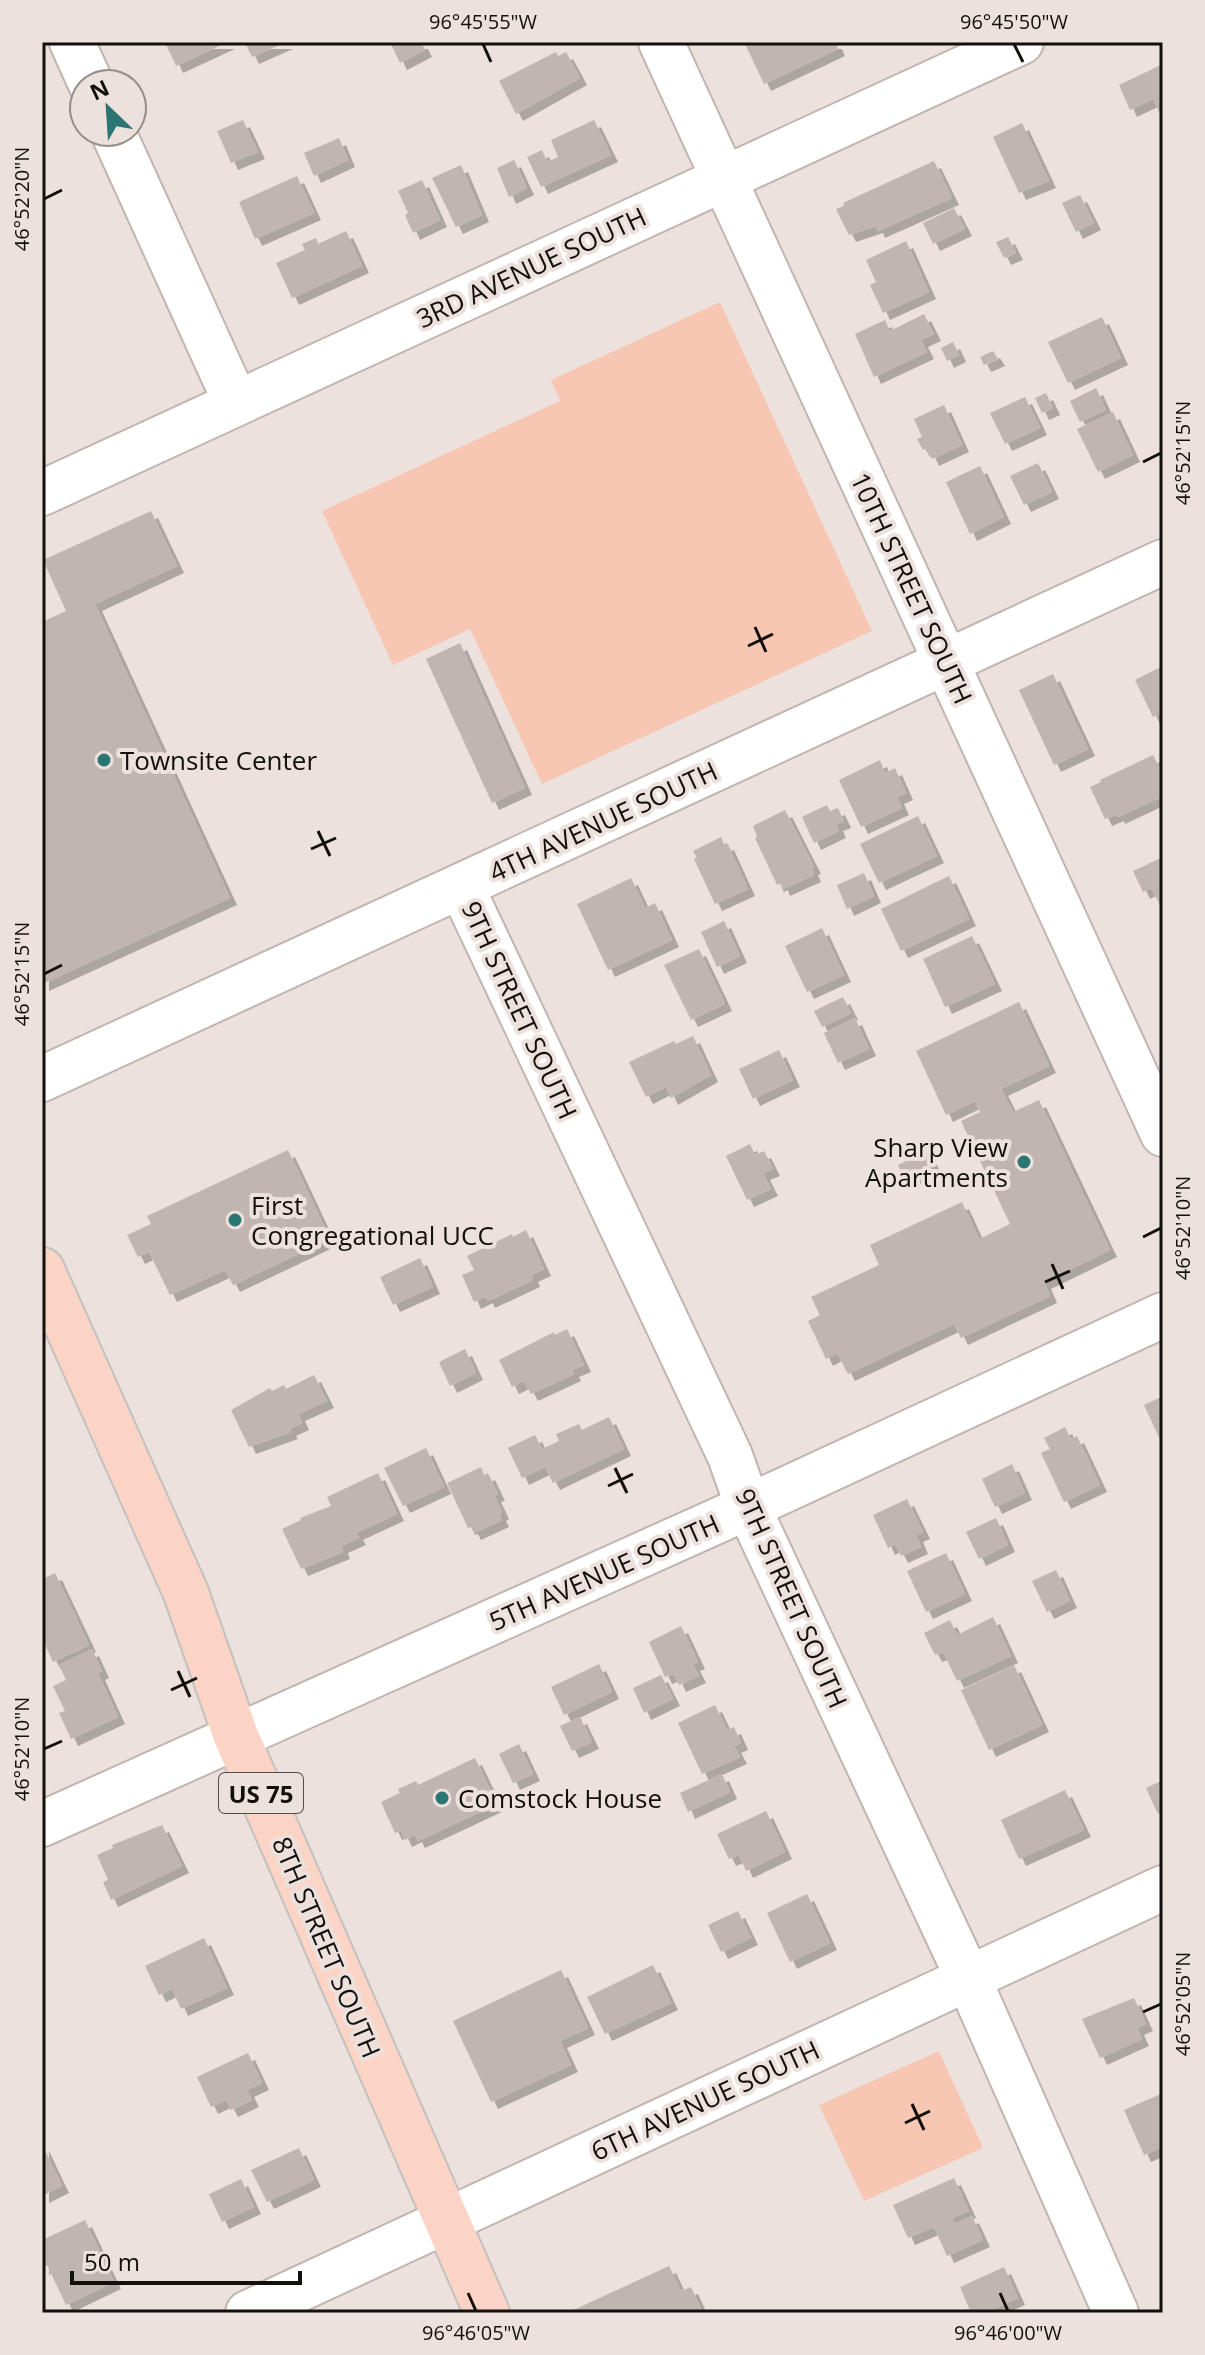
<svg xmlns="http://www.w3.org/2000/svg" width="1205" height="2355" viewBox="0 0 1205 2355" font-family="'Open Sans',sans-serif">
  <defs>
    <filter id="shadow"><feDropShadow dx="7" dy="7" stdDeviation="0" flood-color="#0004"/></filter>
  </defs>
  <rect width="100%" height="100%" fill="#ece1dc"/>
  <g fill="#f7c7b4">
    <path d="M720,302L872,631L542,784L470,629L393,665L322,511L560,401L551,380Z"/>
    <path d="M939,2051L983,2148L864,2201L819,2105Z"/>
  </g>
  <g fill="#c0b5b1" filter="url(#shadow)">
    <path d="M165,42H228L176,66Z"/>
    <path d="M245,42H286L252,57Z"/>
    <path d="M390,42H421L425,50L400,63Z"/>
    <path d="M744,42H835L838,49L764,84Z"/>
    <path d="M556,52L558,56L566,52L580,78L516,114L499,81Z"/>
    <path d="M1163,64V121L1153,99L1130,110L1119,85Z"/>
    <path d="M243,120L258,152L231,163L217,131Z"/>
    <path d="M594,120L611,155L541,187L527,157L542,150L547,162L558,157L551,140Z"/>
    <path d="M1022,123L1049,181L1019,193L993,137Z"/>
    <path d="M339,138L348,160L314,176L304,153Z"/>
    <path d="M514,160L527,188L509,197L497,168Z"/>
    <path d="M934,161L952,198L878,231L876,226L849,235L836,209L844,206L843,203Z"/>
    <path d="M461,165L482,215L456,227L432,178Z"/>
    <path d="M297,176L314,213L255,239L239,202Z"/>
    <path d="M422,180L440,220L413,233L405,215L408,213L398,191Z"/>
    <path d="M1080,195L1094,223L1076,232L1062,203Z"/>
    <path d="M954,208L965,229L933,244L923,223Z"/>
    <path d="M346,231L362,266L292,298L276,263L305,250L302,244L316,238L318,244Z"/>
    <path d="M1008,237L1016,253L1004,258L996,242Z"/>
    <path d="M906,241L929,292L883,313L870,285L876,282L866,260Z"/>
    <path d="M924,314L934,334L921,340L927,352L874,377L855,334L885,320L890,331Z"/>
    <path d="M1102,317L1121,358L1068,383L1048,342Z"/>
    <path d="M953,342L959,355L947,361L941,348Z"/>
    <path d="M993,351L998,359L984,365L980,357Z"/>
    <path d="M1096,388L1106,410L1080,422L1070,401Z"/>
    <path d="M1046,393L1053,408L1042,413L1035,398Z"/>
    <path d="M1025,397L1040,428L1005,444L990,413Z"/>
    <path d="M944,405L962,445L932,459L927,448L923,450L917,439L922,437L914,419Z"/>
    <path d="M1113,412L1133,455L1098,472L1077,429Z"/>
    <path d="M1038,463L1052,492L1024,505L1010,476Z"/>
    <path d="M980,466L1004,517L970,534L946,482Z"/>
    <path d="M151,511L177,566L95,604L230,898L42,984V622L66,611L43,560Z"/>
    <path d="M460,643L525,788L492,803L426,659Z"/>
    <path d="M1163,666V712L1153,717L1135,680Z"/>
    <path d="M1053,674L1088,749L1054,765L1019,690Z"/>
    <path d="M1153,755L1158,765L1163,763V796L1118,817L1117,814L1105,819L1090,787L1101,782L1100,780Z"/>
    <path d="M880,760L885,773L895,768L906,793L897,797L902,808L861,827L839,780Z"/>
    <path d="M827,805L830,811L838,808L844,821L836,824L839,831L814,843L802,817Z"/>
    <path d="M785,810L814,867L811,868L814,875L783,889L781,883L777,885L755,838L757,836L753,826Z"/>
    <path d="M918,816L937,856L879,883L860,844Z"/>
    <path d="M721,837L724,844L727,843L748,889L715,904L694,859L697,858L693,851Z"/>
    <path d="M1163,857V904L1160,905L1151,888L1143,892L1133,871Z"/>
    <path d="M864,873L874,896L847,909L837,885Z"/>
    <path d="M949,876L969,919L901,951L881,909Z"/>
    <path d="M631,878L645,908L655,903L672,940L608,970L577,904Z"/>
    <path d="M724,921L740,956L717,967L701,932Z"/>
    <path d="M822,928L844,975L807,992L785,946Z"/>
    <path d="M972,936L995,984L945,1007L923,959Z"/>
    <path d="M699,949L725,1004L691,1020L664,965Z"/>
    <path d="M843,997L851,1013L822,1027L814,1011Z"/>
    <path d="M1019,1002L1049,1066L1001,1089L1013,1112L1039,1100L1110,1250L1044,1282L1050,1296L961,1338L954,1324L848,1374L837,1353L826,1359L808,1321L820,1315L811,1297L879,1265L870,1245L962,1202L979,1239L1010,1224L961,1121L980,1112L975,1101L946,1115L916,1051Z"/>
    <path d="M855,1018L869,1049L838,1063L824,1033Z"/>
    <path d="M693,1036L711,1075L671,1098L666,1087L646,1097L629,1062L674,1041L676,1044Z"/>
    <path d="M779,1050L793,1080L753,1099L739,1069Z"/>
    <path d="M750,1144L755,1155L764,1151L773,1169L763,1173L771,1189L747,1200L726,1156Z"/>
    <path d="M288,1150L330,1239L233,1285L225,1270L170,1295L149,1252L138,1257L127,1235L151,1224L147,1216Z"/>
    <path d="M927,1151L934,1167L905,1181L898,1165Z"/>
    <path d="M526,1230L544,1269L531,1275L533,1280L488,1301L486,1296L474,1302L462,1275L474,1270L467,1256L512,1234L513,1237Z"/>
    <path d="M420,1258L433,1287L393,1305L380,1277Z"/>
    <path d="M567,1329L584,1365L572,1370L574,1374L531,1394L524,1381L512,1387L499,1360L554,1332L555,1335Z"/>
    <path d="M465,1349L476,1373L450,1386L439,1362Z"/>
    <path d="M314,1375L327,1401L298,1414L302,1423L289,1429L291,1432L249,1447L231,1410L270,1388L272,1391L284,1385L286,1389Z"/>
    <path d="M1163,1396V1446L1144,1405Z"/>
    <path d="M609,1417L624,1449L553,1483L545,1467L522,1478L508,1448L535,1435L542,1449L559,1441L556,1434L579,1424L582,1430Z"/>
    <path d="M1065,1427L1071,1439L1077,1436L1100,1485L1064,1502L1041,1453L1050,1449L1044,1438Z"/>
    <path d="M426,1448L444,1487L403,1506L384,1468Z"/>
    <path d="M1012,1464L1025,1493L995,1507L982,1479Z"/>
    <path d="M481,1467L484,1475L488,1473L498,1494L494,1495L502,1512L499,1514L502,1520L474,1533L471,1527L468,1528L447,1483Z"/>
    <path d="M378,1473L397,1514L356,1533L359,1538L341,1546L343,1552L301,1569L282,1529L301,1520L300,1518L331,1506L327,1497Z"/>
    <path d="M907,1499L923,1532L916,1535L921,1547L901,1556L895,1544L888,1548L873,1515Z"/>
    <path d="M996,1518L1008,1545L979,1559L966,1532Z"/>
    <path d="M946,1553L965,1594L926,1612L907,1571Z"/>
    <path d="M1056,1570L1070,1601L1047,1612L1032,1581Z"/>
    <path d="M55,1573L89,1645L53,1662L42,1638V1579Z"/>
    <path d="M993,1617L1011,1656L957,1681L943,1652L935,1655L924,1633L950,1620L957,1635Z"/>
    <path d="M681,1626L698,1662L693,1664L699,1676L679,1685L674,1674L665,1677L649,1642Z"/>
    <path d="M92,1649L102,1671L98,1673L118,1717L71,1739L59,1713L65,1711L53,1686L66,1680L59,1665Z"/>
    <path d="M599,1664L612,1692L564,1715L551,1687Z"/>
    <path d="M1014,1665L1042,1725L989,1750L961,1690Z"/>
    <path d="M661,1675L673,1699L644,1713L633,1688Z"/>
    <path d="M715,1705L727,1730L734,1727L741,1743L734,1746L740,1757L702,1774L678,1723Z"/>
    <path d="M580,1717L592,1742L572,1751L560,1726Z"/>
    <path d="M519,1744L533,1774L513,1783L499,1754Z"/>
    <path d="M475,1758L497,1804L418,1841L415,1835L405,1840L401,1831L395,1833L381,1802L400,1793L398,1789L416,1781L418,1785Z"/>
    <path d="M722,1774L730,1792L688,1812L680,1793Z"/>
    <path d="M1163,1780V1811L1158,1814L1146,1788Z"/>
    <path d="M1065,1790L1084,1830L1019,1859L1001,1820Z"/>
    <path d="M766,1811L785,1852L746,1871L739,1855L729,1859L717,1834Z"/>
    <path d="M162,1825L182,1866L111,1900L103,1882L108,1880L97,1855L113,1848L112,1845Z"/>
    <path d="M807,1894L830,1943L790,1962L767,1913Z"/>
    <path d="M738,1911L751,1938L721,1952L708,1925Z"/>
    <path d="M204,1938L227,1988L181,2009L172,1989L159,1995L145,1966Z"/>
    <path d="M653,1965L671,2003L605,2034L587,1997Z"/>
    <path d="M561,1970L588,2028L560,2041L571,2065L491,2102L453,2021Z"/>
    <path d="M1134,1998L1146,2024L1137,2028L1142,2039L1100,2058L1082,2019Z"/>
    <path d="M248,2053L262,2083L247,2090L252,2100L231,2110L226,2100L211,2107L197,2077Z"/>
    <path d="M1163,2093V2147L1144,2155L1124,2110Z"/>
    <path d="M42,2144L62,2186L42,2196Z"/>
    <path d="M299,2148L314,2180L267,2202L251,2170Z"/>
    <path d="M954,2178L969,2211L952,2218L955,2224L972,2216L983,2240L947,2256L934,2227L908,2238L893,2205Z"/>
    <path d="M241,2179L254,2207L222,2222L209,2194Z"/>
    <path d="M85,2220L114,2282L66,2305L47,2265L42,2268V2240Z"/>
    <path d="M669,2266L681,2291L691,2287L702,2311L567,2313Z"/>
    <path d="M1004,2267L1018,2298L985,2313H971L960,2287Z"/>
  </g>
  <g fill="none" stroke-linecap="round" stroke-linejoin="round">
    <g stroke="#c1b5b1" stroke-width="48">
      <g id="minor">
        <path d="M72,42L91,84"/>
        <path d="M661,42L1163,1134"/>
        <path d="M113,132L236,403"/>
        <path d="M42,493L1021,42"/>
        <path d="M461,886L730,1456L748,1507L968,1978L1116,2313"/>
        <path d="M42,1079L1163,562"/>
        <path d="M42,1824L748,1507L1163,1315"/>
        <path d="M248,2313L1163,1888"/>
      </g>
    </g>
    <g stroke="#c2c1c0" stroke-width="48">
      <path id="major" d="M42,1270L186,1593L236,1736L487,2313"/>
    </g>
    <use href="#minor" stroke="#fff" stroke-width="44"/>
    <use href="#major" stroke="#fbd4c5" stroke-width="44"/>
  </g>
  <path fill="none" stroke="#130f0d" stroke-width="3" d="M483,44L491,62M1014,44L1023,62M44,199L62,190M1143,462L1161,453M755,627L766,652M748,646L773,634M318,831L330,856M311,849L336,838M44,974L62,965M1143,1237L1161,1228M1052,1264L1063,1289M1045,1282L1070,1271M615,1468L627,1493M608,1486L633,1474M178,1671L190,1697M171,1690L197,1678M44,1749L62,1741M1143,2012L1161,2004M912,2104L924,2130M905,2123L930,2111M468,2293L476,2311M1000,2293L1008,2311"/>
  <g fill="#2b7573" stroke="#ece1dc" stroke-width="3">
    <circle cx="104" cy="760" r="8"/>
    <circle cx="1024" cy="1162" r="8"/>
    <circle cx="235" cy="1220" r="8"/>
    <circle cx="442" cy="1798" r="8"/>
  </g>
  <g text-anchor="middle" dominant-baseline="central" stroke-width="8" stroke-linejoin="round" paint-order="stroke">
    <rect fill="#ece1dc" stroke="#544e4b" stroke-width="2" x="219" y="1773" width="84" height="40" rx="6"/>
    <g font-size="24" font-weight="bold" fill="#130f0d">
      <text x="261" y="1793">US 75</text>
    </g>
    <g font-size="26" fill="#130f0d" stroke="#ece1dc">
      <text transform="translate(531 267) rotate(-25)">3RD AVENUE SOUTH</text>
      <text transform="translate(912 588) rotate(65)">10TH STREET SOUTH</text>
      <text transform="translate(603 821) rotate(-25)">4TH AVENUE SOUTH</text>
      <text transform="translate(520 1010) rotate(65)">9TH STREET SOUTH</text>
      <text transform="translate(604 1572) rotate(-24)">5TH AVENUE SOUTH</text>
      <text transform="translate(792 1598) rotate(66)">9TH STREET SOUTH</text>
      <text transform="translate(327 1947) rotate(67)">8TH STREET SOUTH</text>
      <text transform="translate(705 2100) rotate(-25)">6TH AVENUE SOUTH</text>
    </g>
    <g font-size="26" fill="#130f0d" stroke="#ece1dc" text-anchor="start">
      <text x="120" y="760">Townsite Center</text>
      <text x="1008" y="1147" text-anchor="end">Sharp View<tspan x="1008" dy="30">Apartments</tspan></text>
      <text x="251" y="1205">First<tspan x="251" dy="30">Congregational UCC</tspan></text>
      <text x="458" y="1798">Comstock House</text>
    </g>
  </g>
  <rect width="1205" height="2355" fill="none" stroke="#ece1dc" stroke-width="88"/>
  <g transform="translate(108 108) rotate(335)"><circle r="38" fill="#ece1dc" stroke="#958d89" stroke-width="2"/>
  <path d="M0-6L14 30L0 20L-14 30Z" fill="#2b7573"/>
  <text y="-12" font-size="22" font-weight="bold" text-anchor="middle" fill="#130f0d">N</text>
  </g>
  <path d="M72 2271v12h228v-12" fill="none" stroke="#130f0d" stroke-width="4"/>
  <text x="84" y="2271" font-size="24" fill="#130f0d" stroke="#ece1dc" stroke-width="6" paint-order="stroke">50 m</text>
  <rect x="44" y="44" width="1117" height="2267" fill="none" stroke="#130f0d" stroke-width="3"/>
  <g font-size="20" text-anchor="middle" fill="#130f0d">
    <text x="483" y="29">96°45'55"W</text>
    <text x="1014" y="29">96°45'50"W</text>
    <text transform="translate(22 199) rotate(-90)" y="7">46°52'20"N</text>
    <text transform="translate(1183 453) rotate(-90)" y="7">46°52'15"N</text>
    <text transform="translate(22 974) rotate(-90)" y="7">46°52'15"N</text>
    <text transform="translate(1183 1228) rotate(-90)" y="7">46°52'10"N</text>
    <text transform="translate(22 1749) rotate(-90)" y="7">46°52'10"N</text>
    <text transform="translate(1183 2004) rotate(-90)" y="7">46°52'05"N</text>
    <text x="476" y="2340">96°46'05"W</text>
    <text x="1008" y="2340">96°46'00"W</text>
  </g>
</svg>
